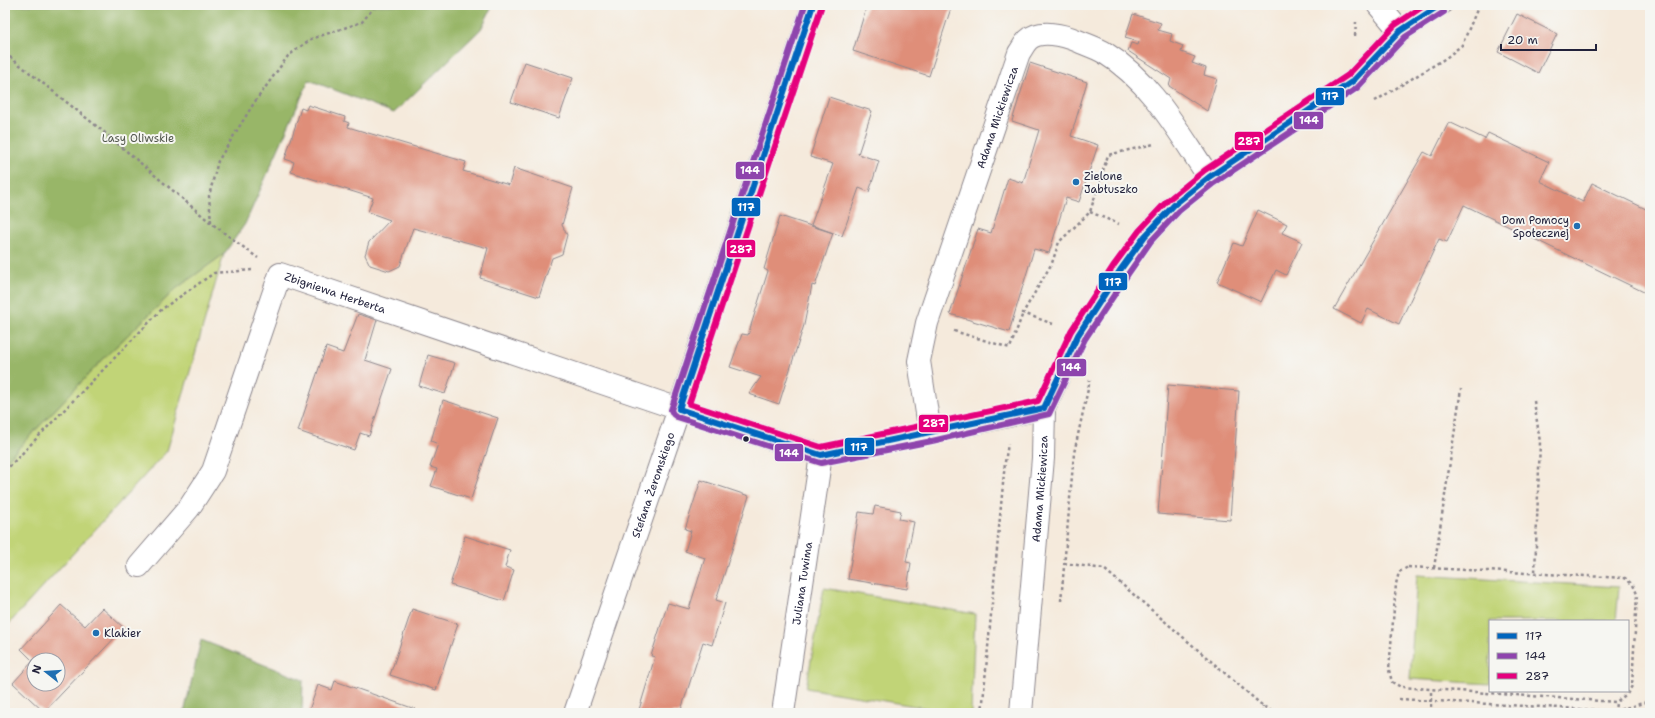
<svg xmlns="http://www.w3.org/2000/svg" width="1655" height="718" viewBox="0 0 1655 718" font-family="'Shantell Sans',sans-serif">
  <rect width="100%" height="100%" fill="#f6f6f2"/>
  <filter id="ink" filterUnits="userSpaceOnUse"><feTurbulence type="fractalNoise" baseFrequency=".025" numOctaves="2"/><feDisplacementMap in="SourceGraphic" scale="8" xChannelSelector="R" yChannelSelector="G"/><feConvolveMatrix kernelMatrix="1 2 1 2 8 2 1 2 1" color-interpolation-filters="sRGB"/></filter>
  <filter id="wash" filterUnits="userSpaceOnUse"><feTurbulence type="fractalNoise" baseFrequency=".012" numOctaves="4" result="noise"/><feDisplacementMap in="SourceGraphic" scale="16" xChannelSelector="R" yChannelSelector="G"/><feGaussianBlur stdDeviation="0.9" result="paint"/><feColorMatrix in="noise" values="0 0 0 0 0 0 0 0 0 0 0 0 0 0 0 0 0 1.4 0 .05"/><feComposite in="paint" operator="in"/></filter>
  <g filter="url(#wash)">
    <rect width="100%" height="100%" fill="#f5eadc"/>
    <g fill="#c1d477" stroke="#727b59">
      <path d="M224,254L167,451L5,628V462L109,353L177,288Z"/>
      <path d="M1417,575L1619,587L1616,621H1490V684L1410,679Z"/>
      <path d="M824,588L975,614L971,713H957L806,688Z"/>
    </g>
    <g fill="#98b668" stroke="#5d6c52">
      <path d="M5,5H493L481,29L394,113L309,80L245,224L224,254L177,288L109,353L5,462Z"/>
      <path d="M201,640L303,680L302,713H184Z"/>
    </g>
    <g id="blocks">
      <g fill="#df8e79" fill-rule="evenodd">
        <path d="M867,5H952L929,76L853,51Z"/>
        <path d="M1133,14L1161,23L1158,30L1172,34L1170,41L1183,46L1181,52L1195,57L1192,63L1206,68L1204,75L1217,79L1207,111L1169,86L1171,79L1128,51L1131,43L1138,45L1139,42L1125,38Z"/>
        <path d="M1517,14L1557,34L1538,73L1498,52Z"/>
        <path d="M525,62L573,78L559,118L511,102Z"/>
        <path d="M1030,63L1087,82L1071,136L1098,145L1079,202L1066,198L1049,253L1034,249L1009,332L950,314L978,229L991,233L1008,178L1023,183L1039,130L1012,121Z"/>
        <path d="M829,97L872,111L858,154L879,161L869,192L859,188L842,236L811,225L833,164L810,157Z"/>
        <path d="M308,105L345,117L344,121L349,123L348,127L466,162L463,171L509,185L514,168L573,188L562,225L567,235L562,254L552,258L539,297L480,278L488,248L413,228L400,266L389,271L370,265L365,255L369,242L390,220L368,212L373,198L291,172L294,162L285,159L301,108L306,110Z"/>
        <path d="M1449,122L1485,139L1488,133L1549,162L1540,181L1583,202L1592,183L1650,211V295L1464,205L1447,242L1439,239L1399,324L1368,309L1361,323L1334,309L1424,152L1432,156Z"/>
        <path d="M1258,210L1287,224L1282,233L1302,242L1286,275L1276,270L1261,302L1217,282L1234,243L1242,246Z"/>
        <path d="M780,216L833,233L815,286L812,285L804,325L779,404L749,394L761,377L730,367L742,334L748,335L768,271L764,269Z"/>
        <path d="M358,314L377,320L365,360L392,369L369,436L360,433L354,450L298,431L326,347L343,353Z"/>
        <path d="M428,355L455,363L445,394L419,386Z"/>
        <path d="M1168,385L1239,391L1230,520L1158,514Z"/>
        <path d="M443,400L498,418L471,499L431,486L437,469L430,467L438,444L431,441Z"/>
        <path d="M701,480L749,496L716,600L725,603L712,645L703,642L680,713H638L655,657L651,656L668,603L689,609L705,558L685,551L691,531L685,529Z"/>
        <path d="M875,506L901,511L899,519L914,522L906,562L911,563L907,589L848,579L859,512L873,514Z"/>
        <path d="M465,536L510,550L505,567L514,570L504,601L450,585Z"/>
        <path d="M61,605L85,626L102,608L124,628L44,712L13,683L33,661L21,649ZM34,660H58V684H34Z"/>
        <path d="M412,609L458,624L436,690L390,675Z"/>
        <path d="M335,681L415,709L414,713H308L318,685L332,690Z"/>
      </g>
    </g>
  </g>
  <g filter="url(#ink)">
    <use href="#blocks" fill-opacity="0" stroke="#8c868c" stroke-width="1"/>
    <g fill="none" stroke-linecap="round" stroke-linejoin="round">
      <g stroke="#8c868c" stroke-width="24">
        <g id="street">
          <path d="M1378,5L1400,31"/>
          <path id="s1" d="M930,433L919,361L927,323L1019,53C1022,49 1024,44 1028,40C1040,29 1064,35 1078,41C1087,45 1097,48 1105,53C1152,82 1179,133 1209,177"/>
          <path id="s2" d="M139,566L189,508L213,471L280,274L679,409L821,455L930,433L1044,408"/>
          <path id="s3" d="M575,713L679,409L813,5"/>
          <path id="s4" d="M783,713L821,455"/>
          <path id="s5" d="M1021,713L1043,458L1044,408L1078,335L1121,269L1145,236L1174,205L1209,177L1353,81L1400,31L1440,5"/>
        </g>
      </g>
      <g stroke="#8c868c" stroke-width="2.5" stroke-dasharray="3 3" stroke-linecap="butt">
        <path d="M1355,36L1356,22"/>
        <path d="M5,53L104,132L211,223L258,258"/>
        <path d="M1375,101L1446,58L1462,45L1479,5"/>
        <path d="M1090,212L1119,224"/>
        <path d="M211,222L209,196L218,161L254,103L288,56L311,39L362,22L376,5"/>
        <path d="M1053,324L1023,313L1052,263L1059,242L1090,212L1108,155L1154,144"/>
        <path d="M954,331L1010,348L1023,313"/>
        <path d="M1534,401L1540,442L1535,573"/>
        <path d="M5,471L162,309L214,273L252,270"/>
        <path d="M1064,563L1104,569L1263,706L1275,713"/>
        <path d="M1408,567L1625,578L1633,585L1637,594L1632,686L1627,694L1616,702L1401,687L1392,682L1389,670L1396,584L1399,572Z"/>
        <path d="M1434,568L1461,389"/>
        <path d="M1061,601L1074,453L1090,380"/>
        <path d="M1399,699L1615,711L1650,701"/>
        <path d="M982,713L1005,462L1008,444"/>
        <path d="M1263,713V706"/>
        <path d="M1431,713V689"/>
        <path d="M1615,713L1616,702"/>
      </g>
      <use href="#street" stroke="#fff" stroke-width="22"/>
      <g stroke="#f6f6f2" stroke-width="9">
        <g id="bus-1">
          <path d="M1044,408L1078,335L1121,269L1145,236L1174,205L1209,177L1353,81L1400,31L1440,5"/>
          <path d="M679,409L813,5"/>
          <path d="M679,409L821,455L1044,408"/>
        </g>
      </g>
      <g stroke="#f6f6f2" stroke-width="9">
        <path id="bus-2" d="M805,5L671,410L673,414L677,417L821,463L932,441L1049,414L1085,339L1128,274L1151,241L1179,211L1214,183L1357,88L1405,37L1444,12"/>
      </g>
      <g stroke="#f6f6f2" stroke-width="9">
        <path id="bus-3" d="M821,8L689,404L821,447L1038,401L1071,331L1114,265L1139,231L1168,200L1205,170L1348,75L1395,25L1425,5"/>
      </g>
      <use href="#bus-1" stroke="#0065bd" stroke-width="6"/>
      <use href="#bus-2" stroke="#8e44ad" stroke-width="6"/>
      <use href="#bus-3" stroke="#e5007d" stroke-width="6"/>
    </g>
  </g>
  <g fill="#1f6fb2" stroke="#f6f6f2" stroke-width="1.5">
    <circle cx="1076" cy="182" r="4"/>
    <circle cx="1577" cy="226" r="4"/>
    <circle cx="96" cy="633" r="4"/>
  </g>
  <circle fill="#22223b" stroke="#f6f6f2" stroke-width="1.5" cx="746" cy="439" r="3.5"/>
  <g text-anchor="middle" dominant-baseline="central" stroke-width="4" stroke-linejoin="round" paint-order="stroke">
    <g font-size="11" fill="#22223b" stroke="#f6f6f2">
      <text stroke="none"><textPath href="#s1" startOffset="329">Adama Mickiewicza</textPath></text>
      <text stroke="none"><textPath href="#s2" startOffset="387">Zbigniewa Herberta</textPath></text>
      <text stroke="none"><textPath href="#s3" startOffset="241">Stefana Żeromskiego</textPath></text>
      <text stroke="none"><textPath href="#s5" startOffset="225">Adama Mickiewicza</textPath></text>
      <text stroke="none"><textPath href="#s4" startOffset="131">Juliana Tuwima</textPath></text>
    </g>
    <g font-size="11" fill="#52574d" stroke="#f6f6f2">
      <text x="138" y="138">Lasy Oliwskie</text>
    </g>
    <g font-size="11" fill="#22223b" stroke="#f6f6f2" text-anchor="start">
      <text x="1084" y="176">Zielone<tspan x="1084" dy="13">Jabłuszko</tspan></text>
      <text x="1569" y="220" text-anchor="end">Dom Pomocy<tspan x="1569" dy="13">Społecznej</tspan></text>
      <text x="104" y="633">Klakier</text>
    </g>
  </g>
  <g stroke="#f6f6f2" stroke-width="1.5">
    <rect x="1315" y="87" width="30" height="19" rx="4" fill="#0065bd"/>
    <rect x="1293" y="111" width="31" height="19" rx="4" fill="#8e44ad"/>
    <rect x="1234" y="131" width="30" height="20" rx="4" fill="#e5007d"/>
    <rect x="735" y="161" width="30" height="19" rx="4" fill="#8e44ad"/>
    <rect x="731" y="197" width="30" height="20" rx="4" fill="#0065bd"/>
    <rect x="726" y="239" width="30" height="19" rx="4" fill="#e5007d"/>
    <rect x="1098" y="272" width="30" height="19" rx="4" fill="#0065bd"/>
    <rect x="1056" y="358" width="31" height="19" rx="4" fill="#8e44ad"/>
    <rect x="918" y="414" width="31" height="19" rx="4" fill="#e5007d"/>
    <rect x="844" y="437" width="31" height="19" rx="4" fill="#0065bd"/>
    <rect x="774" y="443" width="30" height="19" rx="4" fill="#8e44ad"/>
  </g>
  <g font-size="11" text-anchor="middle" font-weight="bold" fill="#fff">
    <text x="1330" y="100">117</text>
    <text x="1309" y="124">144</text>
    <text x="1249" y="145">287</text>
    <text x="750" y="174">144</text>
    <text x="746" y="211">117</text>
    <text x="741" y="253">287</text>
    <text x="1113" y="286">117</text>
    <text x="1071" y="371">144</text>
    <text x="934" y="427">287</text>
    <text x="859" y="451">117</text>
    <text x="789" y="457">144</text>
  </g>
  <rect width="1655" height="718" fill="none" stroke="#f6f6f2" stroke-width="20"/>
  <rect x="1489" y="620" width="140" height="72" fill="#f6f6f2" stroke="#a1a1a9"/>
  <rect x="1497" y="633" width="20" height="6" fill="#0065bd" stroke="#a1a1a9"/>
  <text x="1525" y="640" font-size="12" fill="#22223b">117</text>
  <rect x="1497" y="653" width="20" height="6" fill="#8e44ad" stroke="#a1a1a9"/>
  <text x="1525" y="660" font-size="12" fill="#22223b">144</text>
  <rect x="1497" y="673" width="20" height="6" fill="#e5007d" stroke="#a1a1a9"/>
  <text x="1525" y="680" font-size="12" fill="#22223b">287</text>
  <g transform="translate(46 672) rotate(287)"><circle r="19" fill="#f6f6f2" stroke="#a1a1a9"/>
  <path d="M0-3L7 15L0 10L-7 15Z" fill="#1f6fb2"/>
  <text y="-6" font-size="11" font-weight="bold" text-anchor="middle" fill="#22223b">N</text>
  </g>
  <path d="M1501 44v6h95v-6" fill="none" stroke="#22223b" stroke-width="2"/>
  <text x="1507" y="44" font-size="12" fill="#22223b" stroke="#f6f6f2" stroke-width="3" paint-order="stroke">20 m</text>
</svg>
